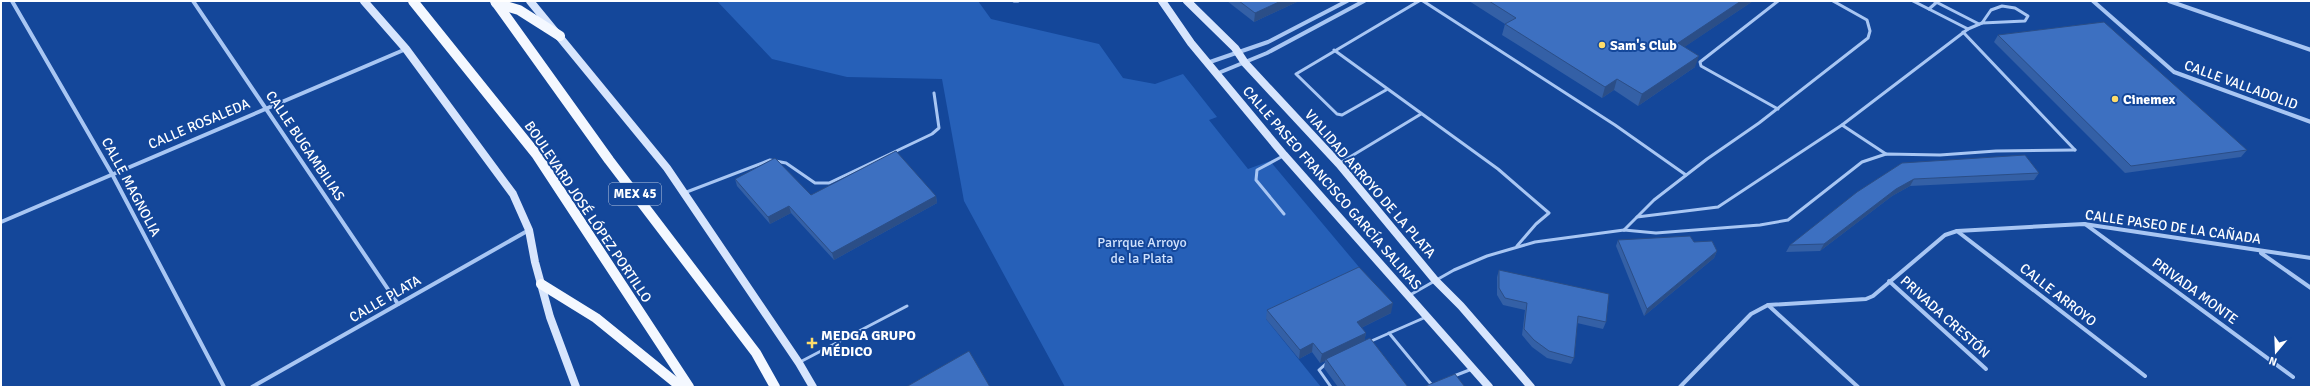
<svg xmlns="http://www.w3.org/2000/svg" width="2312" height="388" viewBox="0 0 2312 388" font-family="Signika,sans-serif">
  <rect width="100%" height="100%" fill="#14479a"/>
  <path fill="#2660b8" d="M717,1H978L991,19L1099,44L1123,78L1155,84L1183,74L1217,117L1209,120L1248,169L1270,161L1364,273L1266,319L1321,387H1065L964,201L942,79L847,77L772,59Z"/>
  <g fill="none" stroke-linecap="round" stroke-linejoin="round">
    <g stroke="#a8c6f3" stroke-width="3">
      <path d="M1014,1H1018"/>
      <path d="M1423,1L1615,125L1686,175"/>
      <path d="M1778,1L1700,62L1701,66L1778,109"/>
      <path d="M1913,1L1968,29"/>
      <path d="M1934,1L1979,24"/>
      <path d="M2002,6L2015,8L2028,16L2025,21L1982,23L1991,10Z"/>
      <path d="M1929,9L1937,2"/>
      <path d="M1963,32L2075,150"/>
      <path d="M1334,50L1498,169L1549,213L1536,224L1517,246"/>
      <path d="M1386,90L1342,115L1337,114L1296,74L1419,1"/>
      <path d="M1842,125L1886,154"/>
      <path d="M1283,156L1257,170L1256,180L1284,214"/>
      <path d="M1340,163L1421,114"/>
      <path d="M684,193L770,160L786,163L815,183H829L932,134L939,128L934,93"/>
      <path d="M1637,217L1718,207L1842,125L1968,29L1982,23"/>
      <path d="M1624,230L1654,200L1707,159L1759,123L1868,38L1870,31L1867,20L1833,1"/>
      <path d="M1410,295L1454,270L1487,256L1535,242L1624,230L1656,233L1760,225L1788,220L1862,162L1886,154L1940,155L1996,151L2075,150"/>
      <path d="M1389,333L1431,384"/>
      <path d="M1369,342L1426,317"/>
      <path d="M800,362L907,306"/>
      <path d="M1328,362L1319,370L1331,387"/>
      <path d="M1454,376L1472,369"/>
    </g>
    <g stroke="#a8c6f3" stroke-width="4">
      <path d="M12,1L112,174L224,387"/>
      <path d="M193,1L398,304"/>
      <path d="M2093,1L2174,72L2311,122"/>
      <path d="M2169,1L2311,50"/>
      <path d="M1207,63L1268,42L1347,1"/>
      <path d="M1216,74L1267,53L1364,1"/>
      <path d="M1,222L406,49"/>
      <path d="M2085,224L2293,377"/>
      <path d="M1957,231L2145,376"/>
      <path d="M2261,253L2311,288"/>
      <path d="M1889,281L1986,369"/>
      <path d="M1768,305L1858,387"/>
      <path d="M252,387L529,230"/>
      <path d="M1680,387L1751,314L1768,305L1866,299L1873,296L1945,235L1957,231L2084,224L2311,258"/>
    </g>
    <g stroke="#d7e5fd" stroke-width="8">
      <path d="M364,1L406,49L513,194L529,230L535,262L550,317L576,387"/>
      <path d="M530,1L667,168L799,363L813,387"/>
      <path d="M1162,1L1191,43L1284,155L1489,387"/>
      <path d="M1187,1L1235,48L1245,63L1339,164L1435,280L1461,306L1531,387"/>
    </g>
    <g stroke="#f4f8ff" stroke-width="10">
      <path d="M413,1L536,154L689,387"/>
      <path d="M495,1L609,160L756,353L775,387"/>
      <path d="M496,3L519,10L560,36"/>
      <path d="M541,284L596,318L681,387"/>
    </g>
  </g>
  <g fill="#3460a6">
    <path d="M1227,1H1299L1254,22Z"/>
    <path d="M1469,1H1753L1684,47L1695,67L1638,106L1614,90L1602,98L1502,35L1505,24Z"/>
    <path d="M1998,35L2247,150L2241,157L2125,173L1994,42Z"/>
    <path d="M1902,163L2039,173L2034,180L1910,186L1892,196L1820,251L1786,252L1790,245Z"/>
    <path d="M735,179L811,195L936,196L937,203L834,260L791,213L770,224L737,186Z"/>
    <path d="M1618,240L1694,242L1717,251L1714,258L1644,316L1616,246Z"/>
    <path d="M1499,270L1606,322L1603,329L1577,323L1574,358L1571,364L1547,358L1532,347L1522,335L1525,310L1503,305L1497,295V277Z"/>
    <path d="M1267,310L1391,313L1361,328L1366,333L1364,341L1408,387H1338L1324,368L1325,361L1320,363L1312,352L1299,359L1266,319Z"/>
  </g>
  <g fill="#2b4e87">
    <path d="M1281,1H1299L1254,22L1255,13Z"/>
    <path d="M1741,1H1753L1674,54L1678,43Z"/>
    <path d="M1699,56L1695,67L1638,106L1642,94Z"/>
    <path d="M1617,79L1614,90L1602,98L1605,87Z"/>
    <path d="M1914,179L1910,186L1892,196L1820,251L1824,244L1896,189Z"/>
    <path d="M936,196L937,203L834,260L832,253Z"/>
    <path d="M789,206L791,213L770,224L768,217Z"/>
    <path d="M1717,251L1714,258L1644,316L1647,309Z"/>
    <path d="M1393,303L1391,313L1355,331L1357,322Z"/>
    <path d="M1366,333L1364,343L1326,359L1325,361L1320,363L1322,354Z"/>
    <path d="M1313,343L1312,352L1299,359L1300,350Z"/>
  </g>
  <g fill="#3d70c1" stroke="#2b4e87">
    <path d="M1239,1H1281L1255,13Z"/>
    <path d="M1489,1H1741L1678,43L1699,56L1642,94L1617,79L1605,87L1505,24L1516,18Z"/>
    <path d="M2104,22L2247,150L2131,166L1998,35Z"/>
    <path d="M896,151L936,196L832,253L789,206L768,217L735,179L775,158L811,195Z"/>
    <path d="M2025,155L2039,173L1914,179L1896,189L1824,244L1790,245L1857,192L1902,163Z"/>
    <path d="M1690,236L1694,242L1712,241L1717,251L1647,309L1618,240Z"/>
    <path d="M1359,267L1393,303L1357,322L1366,333L1322,354L1313,343L1300,350L1267,310Z"/>
    <path d="M1499,270L1609,294L1606,322L1578,316L1574,358L1549,351L1534,340L1524,329L1527,303L1505,298L1499,288Z"/>
    <path d="M1370,338L1408,387H1346L1326,359Z"/>
    <path d="M969,351L990,387H906Z"/>
    <path d="M1455,374L1465,387H1423Z"/>
  </g>
  <g fill="#ffdc6a" stroke="#14479a" stroke-width="1.5">
    <circle cx="1602" cy="45" r="4"/>
    <circle cx="2115" cy="99" r="4"/>
    <path d="M810 337h4v4h4v4h-4v4h-4v-4h-4v-4h4z"/>
  </g>
  <g text-anchor="middle" dominant-baseline="central" stroke-width="4" stroke-linejoin="round" paint-order="stroke">
    <rect fill="#14479a" stroke="#b8c8e1" stroke-width="1" x="609" y="183" width="52" height="22" rx="3"/>
    <g font-size="13" font-weight="bold" fill="#fff">
      <text x="635" y="194">MEX 45</text>
    </g>
    <g font-size="14" font-weight="bold" fill="#fff" stroke="#14479a" text-anchor="start">
      <text x="1610" y="45">Sam's Club</text>
      <text x="2123" y="99">Cinemex</text>
      <text x="821" y="335">MEDGA GRUPO<tspan x="821" dy="16">MÉDICO</tspan></text>
    </g>
    <g font-size="14" fill="#fff" stroke="#14479a">
      <text transform="translate(2241 85) rotate(20)">CALLE VALLADOLID</text>
      <text transform="translate(199 124) rotate(-23)">CALLE ROSALEDA</text>
      <text transform="translate(305 146) rotate(56)">CALLE BUGAMBILIAS</text>
      <text transform="translate(1370 184) rotate(49)">VIALIDAD ARROYO DE LA PLATA</text>
      <text transform="translate(131 187) rotate(62)">CALLE MAGNOLIA</text>
      <text transform="translate(1332 188) rotate(49)">CALLE PASEO FRANCISCO GARCÍA SALINAS</text>
      <text transform="translate(588 212) rotate(56)">BOULEVARD JOSÉ LÓPEZ PORTILLO</text>
      <text transform="translate(2173 227) rotate(8)">CALLE PASEO DE LA CAÑADA</text>
      <text transform="translate(2195 291) rotate(36)">PRIVADA MONTE</text>
      <text transform="translate(2058 295) rotate(38)">CALLE ARROYO</text>
      <text transform="translate(385 299) rotate(-30)">CALLE PLATA</text>
      <text transform="translate(1945 317) rotate(42)">PRIVADA CRESTÓN</text>
    </g>
    <g font-size="14" fill="#d0e2fd" stroke="#14479a">
      <text x="1142" y="242">Parrque Arroyo<tspan x="1142" dy="16">de la Plata</tspan></text>
    </g>
  </g>
  <rect width="2312" height="388" fill="none" stroke="#ffffff" stroke-width="4"/>
  <g transform="translate(2276 352) rotate(199)" stroke="#14479a" stroke-width="3" paint-order="stroke">
  <path d="M0-3L7 15L0 10L-7 15Z" fill="#ffffff"/>
  <text y="-6" font-size="11" font-weight="bold" text-anchor="middle" fill="#ffffff">N</text>
  </g>
</svg>
